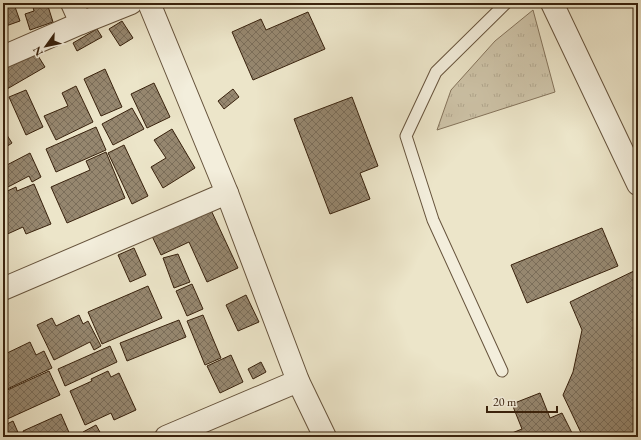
<svg xmlns="http://www.w3.org/2000/svg" width="641" height="440" viewBox="0 0 641 440" font-family="'EB Garamond',serif">
  <defs>
    <pattern id="grass-tufts" width="24" height="20" patternUnits="userSpaceOnUse"><rect width="24" height="20" fill="#cec4a9"/><path d="M3 7l-1-3M5 7V3M7 7l1-3M15 17l-1-3M17 17v-4M19 17l1-3" fill="none" stroke="#b2a890"/></pattern>
    <pattern id="building-cross-hatch" width="8" height="8" patternUnits="userSpaceOnUse"><rect width="8" height="8" fill="#96876f"/><path d="M0 0l8 8M0 8l8-8" fill="none" stroke="#7b6e5a"/></pattern>
  </defs>
  <rect width="100%" height="100%" fill="#ece5c9"/>
  <filter id="stains"><feTurbulence type="fractalNoise" baseFrequency=".005" numOctaves="4"/><feColorMatrix values="0 0 0 0 .2 0 0 0 0 .09 0 0 0 0 .02 0 0 0 .5 -.17"/></filter>
  <radialGradient id="worn" r=".72"><stop offset=".6" stop-color="#630" stop-opacity="0"/><stop offset="1" stop-color="#630" stop-opacity=".3"/></radialGradient>
  <path fill="url(#grass-tufts)" stroke="#84735b" d="M533,10L555,92L437,130L451,90L495,41Z"/>
  <g fill="url(#building-cross-hatch)" stroke="#39220d">
    <path d="M32,3H47L53,22L30,30L25,14L34,11Z"/>
    <path d="M14,4L20,21L3,27V8Z"/>
    <path d="M308,12L325,49L253,80L232,32L261,19L266,30Z"/>
    <path d="M122,21L133,38L120,46L109,29Z"/>
    <path d="M97,29L102,37L77,51L73,43Z"/>
    <path d="M35,51L45,67L7,89L3,82V69Z"/>
    <path d="M105,69L122,107L101,116L84,79Z"/>
    <path d="M154,83L170,117L147,128L131,94Z"/>
    <path d="M76,86L93,122L56,140L44,116L68,106L62,93Z"/>
    <path d="M233,89L239,97L224,109L218,101Z"/>
    <path d="M26,90L43,127L26,135L9,97Z"/>
    <path d="M352,97L378,166L360,173L370,199L330,214L294,119Z"/>
    <path d="M132,108L144,129L113,145L102,124Z"/>
    <path d="M96,127L106,150L56,172L46,149Z"/>
    <path d="M3,129L12,143L3,149Z"/>
    <path d="M172,129L195,168L163,188L151,167L166,158L154,140Z"/>
    <path d="M124,145L148,196L132,204L108,153Z"/>
    <path d="M106,152L125,198L67,223L51,187L90,170L86,161Z"/>
    <path d="M30,153L41,177L32,182L29,176L8,187L5,183L3,184V167Z"/>
    <path d="M34,184L51,224L26,234L23,227L3,236V193L16,187L17,191Z"/>
    <path d="M210,208L238,268L207,282L189,242L161,255L151,234Z"/>
    <path d="M602,228L618,266L527,303L511,265Z"/>
    <path d="M134,248L146,275L130,282L118,255Z"/>
    <path d="M178,254L190,282L174,288L163,258Z"/>
    <path d="M638,269V437H583L563,395L573,372L582,330L570,302Z"/>
    <path d="M192,284L203,309L187,316L176,291Z"/>
    <path d="M148,286L162,318L102,344L88,312Z"/>
    <path d="M246,295L259,322L238,331L226,305Z"/>
    <path d="M79,315L83,324L88,321L101,346L94,350L90,342L54,360L37,325L52,318L56,326Z"/>
    <path d="M203,315L221,358L205,365L187,321Z"/>
    <path d="M179,320L186,337L127,361L120,343Z"/>
    <path d="M30,342L36,355L44,351L52,368L3,391V355Z"/>
    <path d="M110,346L117,362L65,386L58,369Z"/>
    <path d="M231,355L243,382L220,393L207,366Z"/>
    <path d="M261,362L266,372L253,379L248,369Z"/>
    <path d="M49,371L60,395L3,421V392Z"/>
    <path d="M108,371L111,377L119,373L136,410L114,420L111,413L85,425L70,391L92,381L91,379Z"/>
    <path d="M540,393L550,418L562,413L574,437H502L522,429L512,404Z"/>
    <path d="M61,414L71,437H25L23,431Z"/>
    <path d="M13,421L20,437H5L3,432V426Z"/>
    <path d="M96,425L101,434L95,437H86L83,432Z"/>
  </g>
  <g fill="none" stroke-linecap="round" stroke-linejoin="round">
    <g stroke="#66533c" stroke-width="13">
      <path id="lane" d="M502,371L433,220L406,136L436,72L506,3"/>
    </g>
    <g stroke="#66533c" stroke-width="24">
      <g id="street">
        <path d="M72,3L81,23"/>
        <path d="M149,3L227,193L298,381L325,437"/>
        <path d="M552,3L638,184"/>
        <path d="M3,57L81,23L131,3"/>
        <path d="M3,289L227,193"/>
        <path d="M166,437L298,381"/>
      </g>
    </g>
    <use href="#lane" stroke="#f3eedc" stroke-width="11"/>
    <use href="#street" stroke="#f3eedc" stroke-width="22"/>
  </g>
  <rect width="641" height="440" fill="none" stroke="#ece5c9" stroke-width="16"/>
  <rect x="4" y="4" width="633" height="432" fill="none" stroke="#39220d" stroke-width="2"/>
  <rect x="8" y="8" width="625" height="424" fill="none" stroke="#39220d"/>
  <g transform="translate(46 46) rotate(237)" stroke="#f3eedc" stroke-width="3" paint-order="stroke">
  <path d="M0-3L7 15L0 10L-7 15Z" fill="#39220d"/>
  <text y="-6" font-size="11" font-weight="bold" text-anchor="middle" fill="#39220d">N</text>
  </g>
  <path d="M487 406v6h70v-6" fill="none" stroke="#39220d" stroke-width="2"/>
  <text x="493" y="406" font-size="12" fill="#39220d" stroke="#f3eedc" stroke-width="3" paint-order="stroke">20 m</text>
  <rect width="100%" height="100%" filter="url(#stains)"/>
  <rect width="100%" height="100%" fill="url(#worn)"/>
</svg>
